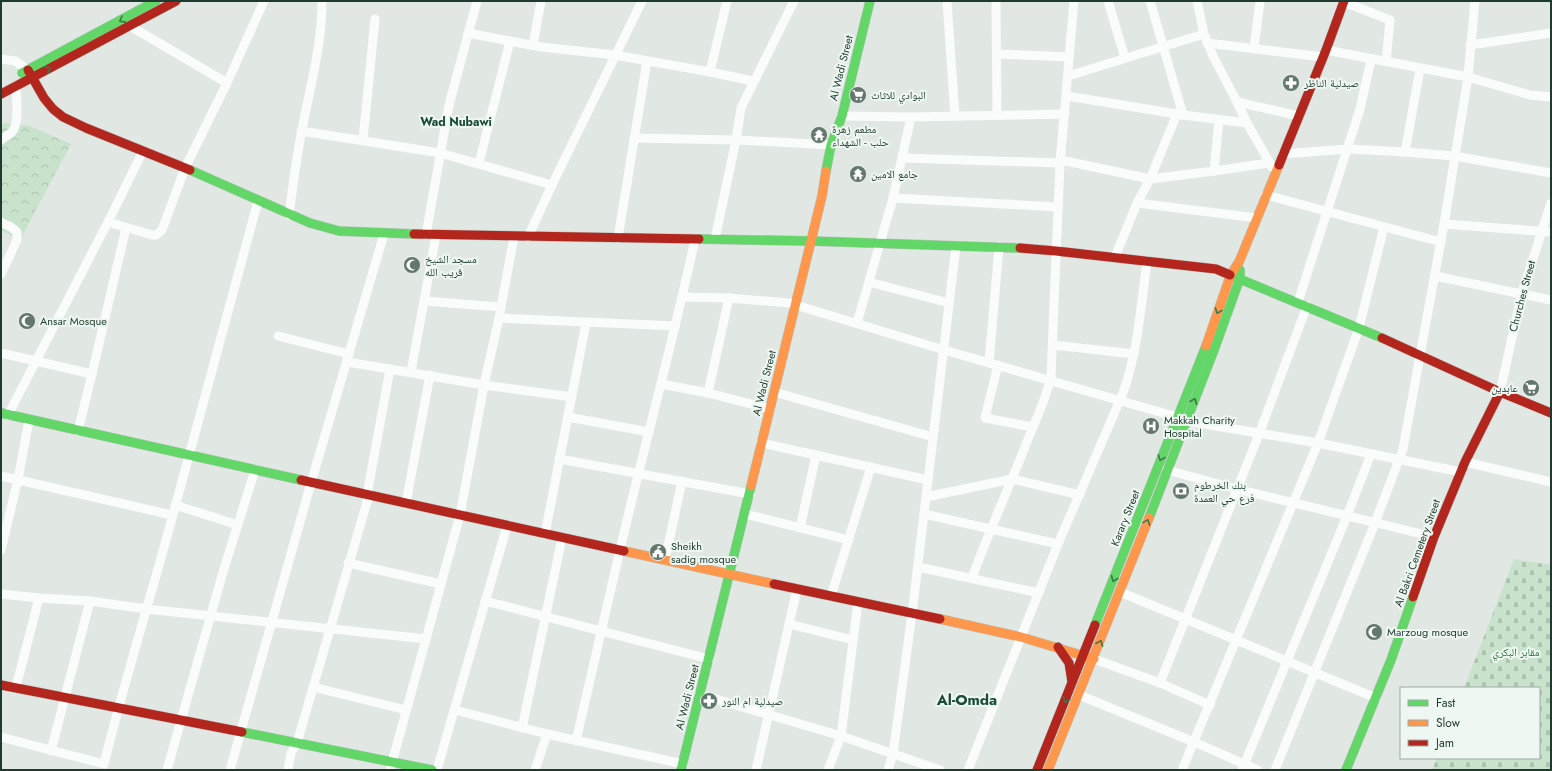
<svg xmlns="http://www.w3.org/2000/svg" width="1552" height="771" viewBox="0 0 1552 771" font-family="Jost,'Noto Naskh Arabic',sans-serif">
  <defs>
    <pattern id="cemetery-stones" width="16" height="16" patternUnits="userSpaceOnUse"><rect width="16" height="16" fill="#c9e2cc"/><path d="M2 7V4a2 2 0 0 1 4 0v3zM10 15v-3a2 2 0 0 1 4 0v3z" fill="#acc3b0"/></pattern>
    <pattern id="park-crowns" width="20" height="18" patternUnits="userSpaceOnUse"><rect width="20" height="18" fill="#c9e2cc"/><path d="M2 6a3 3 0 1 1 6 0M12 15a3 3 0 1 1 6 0" fill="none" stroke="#acc3b0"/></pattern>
  </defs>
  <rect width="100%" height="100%" fill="#e1e7e3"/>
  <path fill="url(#cemetery-stones)" d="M1514,559L1551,565V770H1432L1437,758H1539V688H1464Z"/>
  <path fill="url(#park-crowns)" d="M5,123L30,126L71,144L20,240L1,230V125Z"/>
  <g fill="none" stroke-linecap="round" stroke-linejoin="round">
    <g stroke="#bac4be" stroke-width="10">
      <g id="fast">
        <path d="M22,73L156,1"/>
        <path d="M190,170L310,223L339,231L414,234"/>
        <path d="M826,171L831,145L842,116L870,1"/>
        <path d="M699,239L811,241L1020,248"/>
        <path d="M1230,275L1382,338"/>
        <path d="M1,413L301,480"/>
        <path d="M1149,518L1214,350L1240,278V270"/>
        <path d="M1095,625L1206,346"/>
        <path d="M242,732L432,770"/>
        <path d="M681,770L751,486"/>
        <path d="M1346,770L1391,660L1413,597"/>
      </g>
    </g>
    <g stroke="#bac4be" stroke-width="10">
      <g id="slow">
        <path d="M1206,346L1231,274L1239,262L1279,165"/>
        <path d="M751,486L822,196L826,171"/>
        <path d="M624,551L774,584"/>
        <path d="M940,619L1021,637L1094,659"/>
        <path d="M1048,770L1149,518"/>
      </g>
    </g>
    <g stroke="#bac4be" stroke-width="10">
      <g id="jam">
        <path d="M28,70L44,98L53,109L63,117L86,128L190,170"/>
        <path d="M1,94L176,1"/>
        <path d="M1279,165L1326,50L1344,1"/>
        <path d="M414,234L699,239"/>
        <path d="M1020,248L1056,251L1216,269L1230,275"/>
        <path d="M1382,338L1500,392L1551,413"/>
        <path d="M301,480L624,551"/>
        <path d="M774,584L940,619"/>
        <path d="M1413,597L1434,537L1465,462L1500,392"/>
        <path d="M1058,647L1069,663L1072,682"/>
        <path d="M1,685L242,732"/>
        <path d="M1037,770L1095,625"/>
      </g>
    </g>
    <g stroke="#fafbfb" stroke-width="9">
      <path d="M947,1L955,116"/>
      <path d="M996,1L997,114"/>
      <path d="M1108,1L1125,58"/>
      <path d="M1150,1L1183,115"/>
      <path d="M1197,1L1204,34L1213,56L1237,102L1247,123L1272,167"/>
      <path d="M1344,2L1390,20L1386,62"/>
      <path d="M130,26L227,83"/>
      <path d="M468,33L541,47L615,55L710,72L753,81"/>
      <path d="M1207,43L1323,57"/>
      <path d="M533,45L541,1"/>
      <path d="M1470,45L1551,33"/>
      <path d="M1254,48L1260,1"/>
      <path d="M1326,50L1468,77L1530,95L1551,97"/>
      <path d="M997,54L1069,57"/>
      <path d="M1,59L15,61L28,70"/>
      <path d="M710,72L727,1"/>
      <path d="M1068,76L1204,34"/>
      <path d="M1067,96L1183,115L1247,123"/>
      <path d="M1237,102L1299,116"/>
      <path d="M842,116L911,117L1065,114"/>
      <path d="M301,131L440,153L552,185"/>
      <path d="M635,138L736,140L831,145"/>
      <path d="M1,140C4,137 9,135 12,132C20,123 16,98 16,86"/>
      <path d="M363,140L375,19"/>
      <path d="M1405,152L1420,69"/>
      <path d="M1283,154L1348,149L1405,152L1454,156L1551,173"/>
      <path d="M903,158L1060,163"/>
      <path d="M1061,160L1150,179L1214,171L1269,163"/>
      <path d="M479,163L510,41"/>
      <path d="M1214,171L1219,120"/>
      <path d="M1266,195L1441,242"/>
      <path d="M893,198L1058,207"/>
      <path d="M1137,203L1257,218"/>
      <path d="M289,215C293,187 296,158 302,130C310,87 322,46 322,1"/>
      <path d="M1,222L11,227L17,232V240L1,274"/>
      <path d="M108,222L152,235H156L162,230L185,168L227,83L264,1"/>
      <path d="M1444,224L1551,232"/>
      <path d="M426,235L449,105L477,1"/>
      <path d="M528,237L552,185L642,1"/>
      <path d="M618,238L647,61"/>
      <path d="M715,239L736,140L741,108L794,1"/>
      <path d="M1115,257L1137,203L1150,179L1177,114"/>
      <path d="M1435,276L1551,300"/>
      <path d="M869,282L949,303"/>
      <path d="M682,297L729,298L789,303L944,350L1177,417"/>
      <path d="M424,301L501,307"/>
      <path d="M1298,302L1360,109L1371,60"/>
      <path d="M499,318L675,326"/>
      <path d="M857,323L893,198L911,117"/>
      <path d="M278,336L349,354"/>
      <path d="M1053,345L1134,354"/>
      <path d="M1,353L92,374"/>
      <path d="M347,362L484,385L572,397"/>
      <path d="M989,363L999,247"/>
      <path d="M998,365L985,418L1033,427"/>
      <path d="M411,372L436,235"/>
      <path d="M661,384L708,393L770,409"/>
      <path d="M774,392L933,437"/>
      <path d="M1500,392L1522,293L1551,203"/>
      <path d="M708,393L729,298"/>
      <path d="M8,415L108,222L143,151"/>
      <path d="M568,417L649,432"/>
      <path d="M1186,421L1318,443L1461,472"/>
      <path d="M78,431L92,374L126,228"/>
      <path d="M761,443L928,480"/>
      <path d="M559,459L750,494"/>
      <path d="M1465,462L1551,482"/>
      <path d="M1167,470L1237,489L1434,537"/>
      <path d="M1,476L172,515"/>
      <path d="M367,495L390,369"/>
      <path d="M926,497L1012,479L1080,495"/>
      <path d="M406,503L430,375"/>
      <path d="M175,505L238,525"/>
      <path d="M745,514L849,540"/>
      <path d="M924,514L1058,544"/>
      <path d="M800,528L816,455"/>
      <path d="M545,534L586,323"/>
      <path d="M1,550L18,479L29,420"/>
      <path d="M665,560L682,481"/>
      <path d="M348,563L441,584"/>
      <path d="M918,567L1039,593"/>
      <path d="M972,578C989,531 1010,486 1028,439C1036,419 1047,397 1051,376L1060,163L1074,1"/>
      <path d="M1120,592L1376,698"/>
      <path d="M1,594L39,598L90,601L146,609L426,639"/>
      <path d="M831,596L871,467"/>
      <path d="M485,601L709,659"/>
      <path d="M789,624L853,640"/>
      <path d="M1094,659L1160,683L1210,705"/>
      <path d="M1160,683L1259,434L1307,306"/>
      <path d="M16,687L39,598"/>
      <path d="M313,687L406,710"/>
      <path d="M699,694L841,736L940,770"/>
      <path d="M1079,695L1194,742L1258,770"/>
      <path d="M455,710L547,734"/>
      <path d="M522,728L562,538"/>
      <path d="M1,737L104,764C124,683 149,603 171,522C199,415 228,308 258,201"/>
      <path d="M576,741C591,677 605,613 620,550C644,446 673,343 695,239"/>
      <path d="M51,751L90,601"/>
      <path d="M167,770L223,572L255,470"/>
      <path d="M230,770L311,483L384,234"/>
      <path d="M288,770L291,753L297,743L369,495"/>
      <path d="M390,770L460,515L484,385L499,318L514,237"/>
      <path d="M437,770L507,526"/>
      <path d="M535,770L547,734L683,764"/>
      <path d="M756,770L797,589"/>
      <path d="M828,770L841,736L858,602"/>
      <path d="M888,770L893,754L912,614L956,246"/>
      <path d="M968,770L1058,544L1123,393C1138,351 1141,305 1147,261"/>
      <path d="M1182,770L1318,443L1359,328L1384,227"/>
      <path d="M1242,770L1347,516L1371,454"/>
      <path d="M1275,770L1375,523L1403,449L1444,224L1468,77L1475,1"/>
    </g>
    <use href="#fast" stroke="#63d668" stroke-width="9"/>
    <use href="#slow" stroke="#ff974d" stroke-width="9"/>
    <use href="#jam" stroke="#b3261e" stroke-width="9"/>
  </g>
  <defs><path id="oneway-chevron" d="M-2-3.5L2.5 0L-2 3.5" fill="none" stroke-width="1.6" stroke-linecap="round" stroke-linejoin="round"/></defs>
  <g stroke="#3a7845">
    <use href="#oneway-chevron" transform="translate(122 20) rotate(151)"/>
    <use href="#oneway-chevron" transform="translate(48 69) rotate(-28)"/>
    <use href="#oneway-chevron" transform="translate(1218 311) rotate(110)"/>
    <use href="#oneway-chevron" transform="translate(1194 401) rotate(-68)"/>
    <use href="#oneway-chevron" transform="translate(1161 458) rotate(110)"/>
    <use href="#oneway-chevron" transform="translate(1147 522) rotate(-69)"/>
    <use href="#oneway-chevron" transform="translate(1114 579) rotate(112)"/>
    <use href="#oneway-chevron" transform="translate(1100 643) rotate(-68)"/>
    <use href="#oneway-chevron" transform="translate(1066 700) rotate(111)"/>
  </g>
  <defs>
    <g id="pharmacy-disc" transform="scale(0.9)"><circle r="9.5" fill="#63776d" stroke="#eef7f1"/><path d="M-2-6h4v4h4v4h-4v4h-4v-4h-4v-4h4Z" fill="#fff"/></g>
    <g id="supermarket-disc" transform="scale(0.9)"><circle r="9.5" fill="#63776d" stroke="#eef7f1"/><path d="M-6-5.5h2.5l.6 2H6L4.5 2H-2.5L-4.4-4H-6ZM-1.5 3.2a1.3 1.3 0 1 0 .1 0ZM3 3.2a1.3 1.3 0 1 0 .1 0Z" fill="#fff"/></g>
    <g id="temple-disc" transform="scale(0.9)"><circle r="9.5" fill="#63776d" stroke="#eef7f1"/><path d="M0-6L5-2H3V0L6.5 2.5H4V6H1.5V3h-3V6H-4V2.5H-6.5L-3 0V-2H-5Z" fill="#fff"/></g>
    <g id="mosque-disc" transform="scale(0.9)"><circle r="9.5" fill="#63776d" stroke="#eef7f1"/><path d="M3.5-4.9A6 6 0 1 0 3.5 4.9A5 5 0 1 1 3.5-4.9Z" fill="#fff"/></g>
    <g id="hospital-disc" transform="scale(0.9)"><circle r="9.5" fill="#63776d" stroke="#eef7f1"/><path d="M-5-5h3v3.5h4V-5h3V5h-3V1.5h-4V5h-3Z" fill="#fff"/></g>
    <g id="bank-disc" transform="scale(0.9)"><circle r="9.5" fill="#63776d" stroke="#eef7f1"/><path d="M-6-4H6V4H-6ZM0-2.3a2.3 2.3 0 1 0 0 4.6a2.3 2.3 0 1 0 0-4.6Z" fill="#fff"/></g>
    <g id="civic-disc" transform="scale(0.9)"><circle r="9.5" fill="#63776d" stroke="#eef7f1"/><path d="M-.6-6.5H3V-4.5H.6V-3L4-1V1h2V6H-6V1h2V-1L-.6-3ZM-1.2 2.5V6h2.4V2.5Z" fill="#fff"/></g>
  </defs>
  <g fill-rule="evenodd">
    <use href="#pharmacy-disc" x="1291" y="83"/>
    <use href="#supermarket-disc" x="858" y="95"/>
    <use href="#temple-disc" x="819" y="135"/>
    <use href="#temple-disc" x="858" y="174"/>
    <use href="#mosque-disc" x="412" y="265"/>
    <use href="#mosque-disc" x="27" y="321"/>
    <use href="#supermarket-disc" x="1531" y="388"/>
    <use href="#hospital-disc" x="1151" y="426"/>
    <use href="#bank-disc" x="1181" y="491"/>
    <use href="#civic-disc" x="658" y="552"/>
    <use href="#mosque-disc" x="1374" y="632"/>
    <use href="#pharmacy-disc" x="709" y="701"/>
  </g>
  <g text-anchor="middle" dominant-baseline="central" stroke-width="4" stroke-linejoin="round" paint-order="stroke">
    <g font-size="11" fill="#1f3a2e" stroke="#eef7f1">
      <text transform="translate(841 68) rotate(-76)">Al Wadi Street</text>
      <text transform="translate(1522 296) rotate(-75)">Churches Street</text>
      <text transform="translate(764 383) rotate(-76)">Al Wadi Street</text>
      <text transform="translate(1125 518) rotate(-68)">Karary Street</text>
      <text transform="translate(1417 553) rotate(-70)">Al Bakri Cemetery Street</text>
      <text transform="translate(687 697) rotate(-76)">Al Wadi Street</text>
    </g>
    <g font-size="11" fill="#1f3a2e" stroke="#eef7f1" text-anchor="start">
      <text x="1304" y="83">صيدلية الناظر</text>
      <text x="871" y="95">البوادي للاثاث</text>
      <text x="832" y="129">مطعم زهرة<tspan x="832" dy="13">حلب - الشهداء</tspan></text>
      <text x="871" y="174">جامع الامين</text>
      <text x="425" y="259">مسجد الشيخ<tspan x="425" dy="13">قريب الله</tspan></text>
      <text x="40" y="321">Ansar Mosque</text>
      <text x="1518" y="388" text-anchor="end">عابدين</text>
      <text x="1164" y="420">Makkah Charity<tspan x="1164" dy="13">Hospital</tspan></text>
      <text x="1194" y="485">بنك الخرطوم<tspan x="1194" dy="13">فرع حي العمدة</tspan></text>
      <text x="671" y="546">Sheikh<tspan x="671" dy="13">sadig mosque</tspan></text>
      <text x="1387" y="632">Marzoug mosque</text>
      <text x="722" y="701">صيدلية ام النور</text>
    </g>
    <g font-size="11" fill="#287237" stroke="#eef7f1">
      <text x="1516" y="652">مقابر البكري</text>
    </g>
    <g font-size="12" font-weight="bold" fill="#1a4d37" stroke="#eef7f1">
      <text x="456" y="122">Wad Nubawi</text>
    </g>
    <g font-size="15" font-weight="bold" fill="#1a4d37" stroke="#eef7f1">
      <text x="967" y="700">Al-Omda</text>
    </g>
  </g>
  <rect width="1552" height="771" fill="none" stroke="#1f3a2e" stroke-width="4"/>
  <rect x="1400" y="687" width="140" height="72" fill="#eef7f1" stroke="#9baba3"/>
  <rect x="1408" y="700" width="20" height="6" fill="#63d668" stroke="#9baba3"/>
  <text x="1436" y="707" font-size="12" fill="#1f3a2e">Fast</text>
  <rect x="1408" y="720" width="20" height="6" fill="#ff974d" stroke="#9baba3"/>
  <text x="1436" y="727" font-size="12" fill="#1f3a2e">Slow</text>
  <rect x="1408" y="740" width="20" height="6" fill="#b3261e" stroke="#9baba3"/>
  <text x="1436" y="747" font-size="12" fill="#1f3a2e">Jam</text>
</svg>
